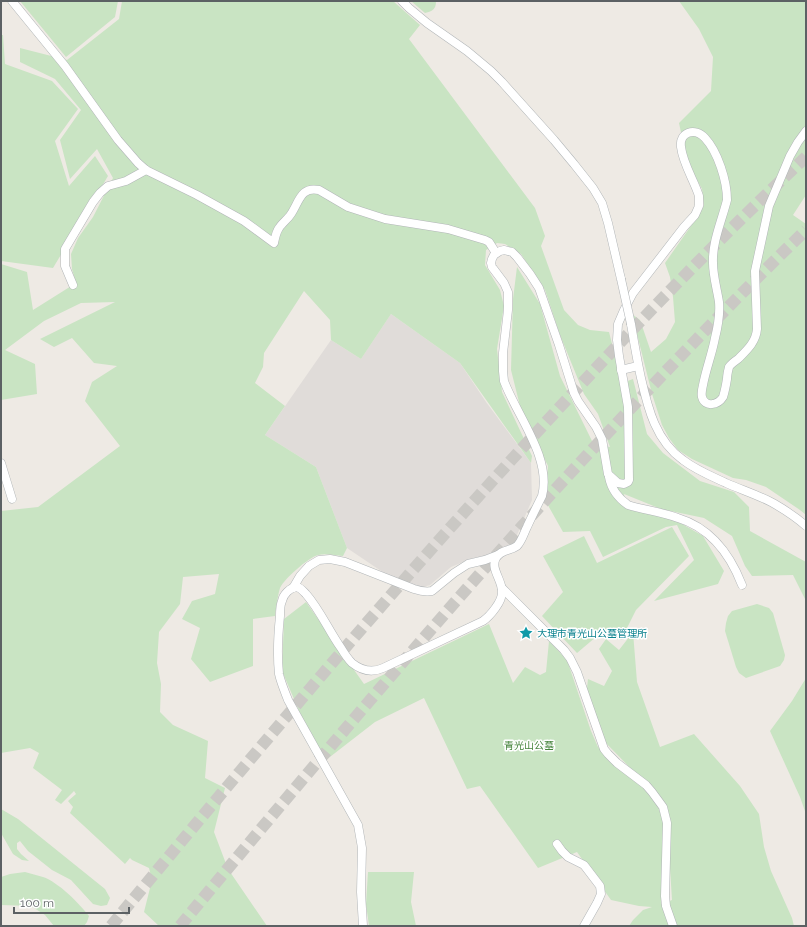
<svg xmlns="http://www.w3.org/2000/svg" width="807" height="927" viewBox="0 0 807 927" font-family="Raleway,'Noto Sans SC',sans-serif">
  <rect width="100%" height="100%" fill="#eeeae4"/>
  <path fill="#e0dcd9" d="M391,314L460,363L486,402L531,463L532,500L514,542L490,555L473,558L451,567L430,585L423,587L414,585L390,577L347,548L316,467L265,435L331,340L361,359Z"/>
  <g fill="#c9e4c3" fill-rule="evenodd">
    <path d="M20,1H118L115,17L66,57Z"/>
    <path d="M122,1H393L420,25L409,39L535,208L545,236L541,246L564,310L578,325L590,330L609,332L622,383L633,379L647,434L663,453L700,481L734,492L749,507L750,531L806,562V601L793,575L752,576L745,566L732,536L704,518L661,509L624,494L627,508L677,521L703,536L724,571L718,584L654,601L694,560L677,525L666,527L603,557L590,531L563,532L545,500L548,466L521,410L511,370L513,299L517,267L540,304L560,376L593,443L610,447L598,414L584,394L560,335L545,290L521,254L505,244L497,243L486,250L485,265L500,290L504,306L497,349L502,392L532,456L531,463L460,363L391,314L361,359L331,340L330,320L304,291L264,353L263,367L255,383L285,406L265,435L316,467L347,548L343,556C335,555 325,553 318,555C308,558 285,578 280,588C278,594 276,609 275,616L253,619V666L210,682L191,659L200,628L182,619L192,601L215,594L219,574L183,577L180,604L159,632L157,663L161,684L160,712L173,725L208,741L205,778L225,788L214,832L228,869L267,926H159L144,912L152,880L149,868L132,860L130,858L125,864L70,813L73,807L68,801L76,794L74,791L61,804L55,800L62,790L33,768L39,753L30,748L1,753V511L38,507L120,446L85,401L92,382L117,366L94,363L72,338L54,347L40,339L115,302L81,303L44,321L5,350L35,364L37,394L1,400V264L27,272L33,310L76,283L72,269L71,254L78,238L93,217L113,178L97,149L70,179L60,140L81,110L55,79L20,62V48L67,60L119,19Z"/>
    <path d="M411,1H436C436,9 433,11 425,13Z"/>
    <path d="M679,1H806V195L793,215L806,224V515L800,510L766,487L746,480L733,478L692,459L678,450L669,438L662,425L652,394L632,314L640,320L651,352L666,339L675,322L673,297L670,277L665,263L700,213L704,205L702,189L693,173L686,156L679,123L711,91L713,57L699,29Z"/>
    <path d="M1,35H3L5,64L52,81L78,109L55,141L69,186L95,156L108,176L53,268L1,261Z"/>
    <path d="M672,527L689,556L636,610L621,640L603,631L577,653L542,616L563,592L543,556L584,536L597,563Z"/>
    <path d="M306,602L364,684L489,624L513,683L525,667L540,675L546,672L549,641L567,660L591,731L598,747L639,779L658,806L665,827L663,808L647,785L601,738L586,697L588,679L604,686L612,671L599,649L606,639L619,650L633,632L637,682L660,747L694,734L740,786L759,814L764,847L771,871L792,918L794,926H629L633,920L643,910L652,907L639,906L611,900L577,852L538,868L480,786L467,789L424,698L375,722L326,760L300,713L282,671L284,619ZM665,832L670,868L672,900L661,904Z"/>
    <path d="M757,604L769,608L773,613L785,655L784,660L780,666L746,678L739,673L736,667L725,631L726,623L728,616L732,611Z"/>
    <path d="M806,678V814L800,797L770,731L792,701Z"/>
    <path d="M1,809L18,819L105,889L110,898L107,905L101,906L93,904L71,880L52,870L28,851L20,841L17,843V849L21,854L29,861L22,860L13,854L1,833Z"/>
    <path d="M25,872C31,874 37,875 43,877C58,882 79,903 89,916L87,922L84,926H54L45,915L31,906L1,905V877L10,874Z"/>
    <path d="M368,872H414L411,902L416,926H369L366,904Z"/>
  </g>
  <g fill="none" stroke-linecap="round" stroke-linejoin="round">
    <g stroke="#cac8c4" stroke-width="12" stroke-dasharray="12 6" stroke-linecap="butt">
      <path d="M111,926C243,767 376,608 515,456C609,353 704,252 806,157"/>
      <path d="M180,926C301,780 424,635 551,494C634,404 718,315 806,230"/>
    </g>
    <g stroke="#b2b6b8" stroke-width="9">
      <g id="street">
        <path d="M12,1L65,66L118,140L138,163L146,170L197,195L244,221L274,243C275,238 276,232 279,228C282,223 288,219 291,214C299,202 301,186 319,190L348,207L385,219L448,229L485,240L489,242L496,253"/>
        <path d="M402,1L409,8L427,23L467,51L491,71L502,82L554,140L574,164L593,188L602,203L608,223L621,279"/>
        <path d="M73,285L65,266V249L93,202L100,193L108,186L126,181L146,170"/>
        <path d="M631,324C634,342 637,360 641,378C648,409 656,441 683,460C696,470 711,476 726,483C742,490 758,495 773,503C785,510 796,517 806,526"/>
        <path d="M621,370L638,366"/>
        <path d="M1,463L12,499"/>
        <path d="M609,477C611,488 618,498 628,505C644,510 662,512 678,518C711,528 730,554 742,585"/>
        <path d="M293,588L300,576L309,566L319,560L330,559L345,562L414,589C420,591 426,592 432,591L454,573L468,564L485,560L498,555"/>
        <path d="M502,588L564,650L570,658L577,672L604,749L608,754L617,763L646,785L652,792L663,807L667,823L665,896L666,906L673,926"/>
        <path d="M557,844L562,851L568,857L584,865L600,886L601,894L597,903L584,926"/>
        <path d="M363,926L361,892L362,848L358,825L288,700C285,692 281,683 279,674C277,655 278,635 280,616C280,611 280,605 282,601C283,595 290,587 297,587C301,588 303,591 306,594C320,610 329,631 341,648C344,653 348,659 352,663C362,671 372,673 383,668L483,621C490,616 503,601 502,591C502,580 490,568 496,558C500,550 510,551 517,546C522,541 524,533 527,527C532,516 537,506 542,496C552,458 517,416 504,381L503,371V353L508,310V292L504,283L492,267L491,263L492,259L494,255L500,251L504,250L512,252L517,257L530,274L539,288L559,345L574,393L578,401L596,427L602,439L608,474L618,483L624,484L628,482L629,480L628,407L619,356L617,340L618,324L624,310L633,293L684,227L695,215L699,206V196C694,180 683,164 681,147C679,132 695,127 705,138C718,152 727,181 727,200C722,220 712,242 713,263C713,276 717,289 719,302C720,314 718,326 715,338C712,354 706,369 703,385C702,389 701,393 702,397C705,408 718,405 723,397C725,391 726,385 727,379C727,375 728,371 729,367C731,364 735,361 738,359C747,350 756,342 757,329L755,271L769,206L790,156L798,142L806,131"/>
      </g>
    </g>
    <use href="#street" stroke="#fff" stroke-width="8"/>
    <g stroke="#b2b6b8" stroke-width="9" stroke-linecap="butt">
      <path id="street-bridge" d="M621,279L631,324"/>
    </g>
    <use href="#street-bridge" stroke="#fff" stroke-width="8"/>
  </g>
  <defs>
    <g id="sight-bare" transform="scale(1.08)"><path d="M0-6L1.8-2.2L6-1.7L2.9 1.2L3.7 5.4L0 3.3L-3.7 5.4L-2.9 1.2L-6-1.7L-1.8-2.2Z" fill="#0f9aa8" stroke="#fff" stroke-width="2.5" paint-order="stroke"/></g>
  </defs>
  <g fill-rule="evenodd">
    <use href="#sight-bare" x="526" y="633"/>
  </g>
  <g text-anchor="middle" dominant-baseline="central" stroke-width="3" stroke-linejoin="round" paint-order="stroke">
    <g font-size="10" fill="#0d838f" stroke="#fff" text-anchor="start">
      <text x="537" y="633">大理市青光山公墓管理所</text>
    </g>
    <g font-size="10" fill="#46843c" stroke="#fff">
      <text x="529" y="745">青光山公墓</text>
    </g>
  </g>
  <rect width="807" height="927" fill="none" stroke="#5c6164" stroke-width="4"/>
  <path d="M14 907v6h115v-6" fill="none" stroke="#5c6164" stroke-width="2"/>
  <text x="20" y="907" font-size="12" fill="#5c6164" stroke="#ffffff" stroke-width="3" paint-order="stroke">100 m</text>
</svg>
